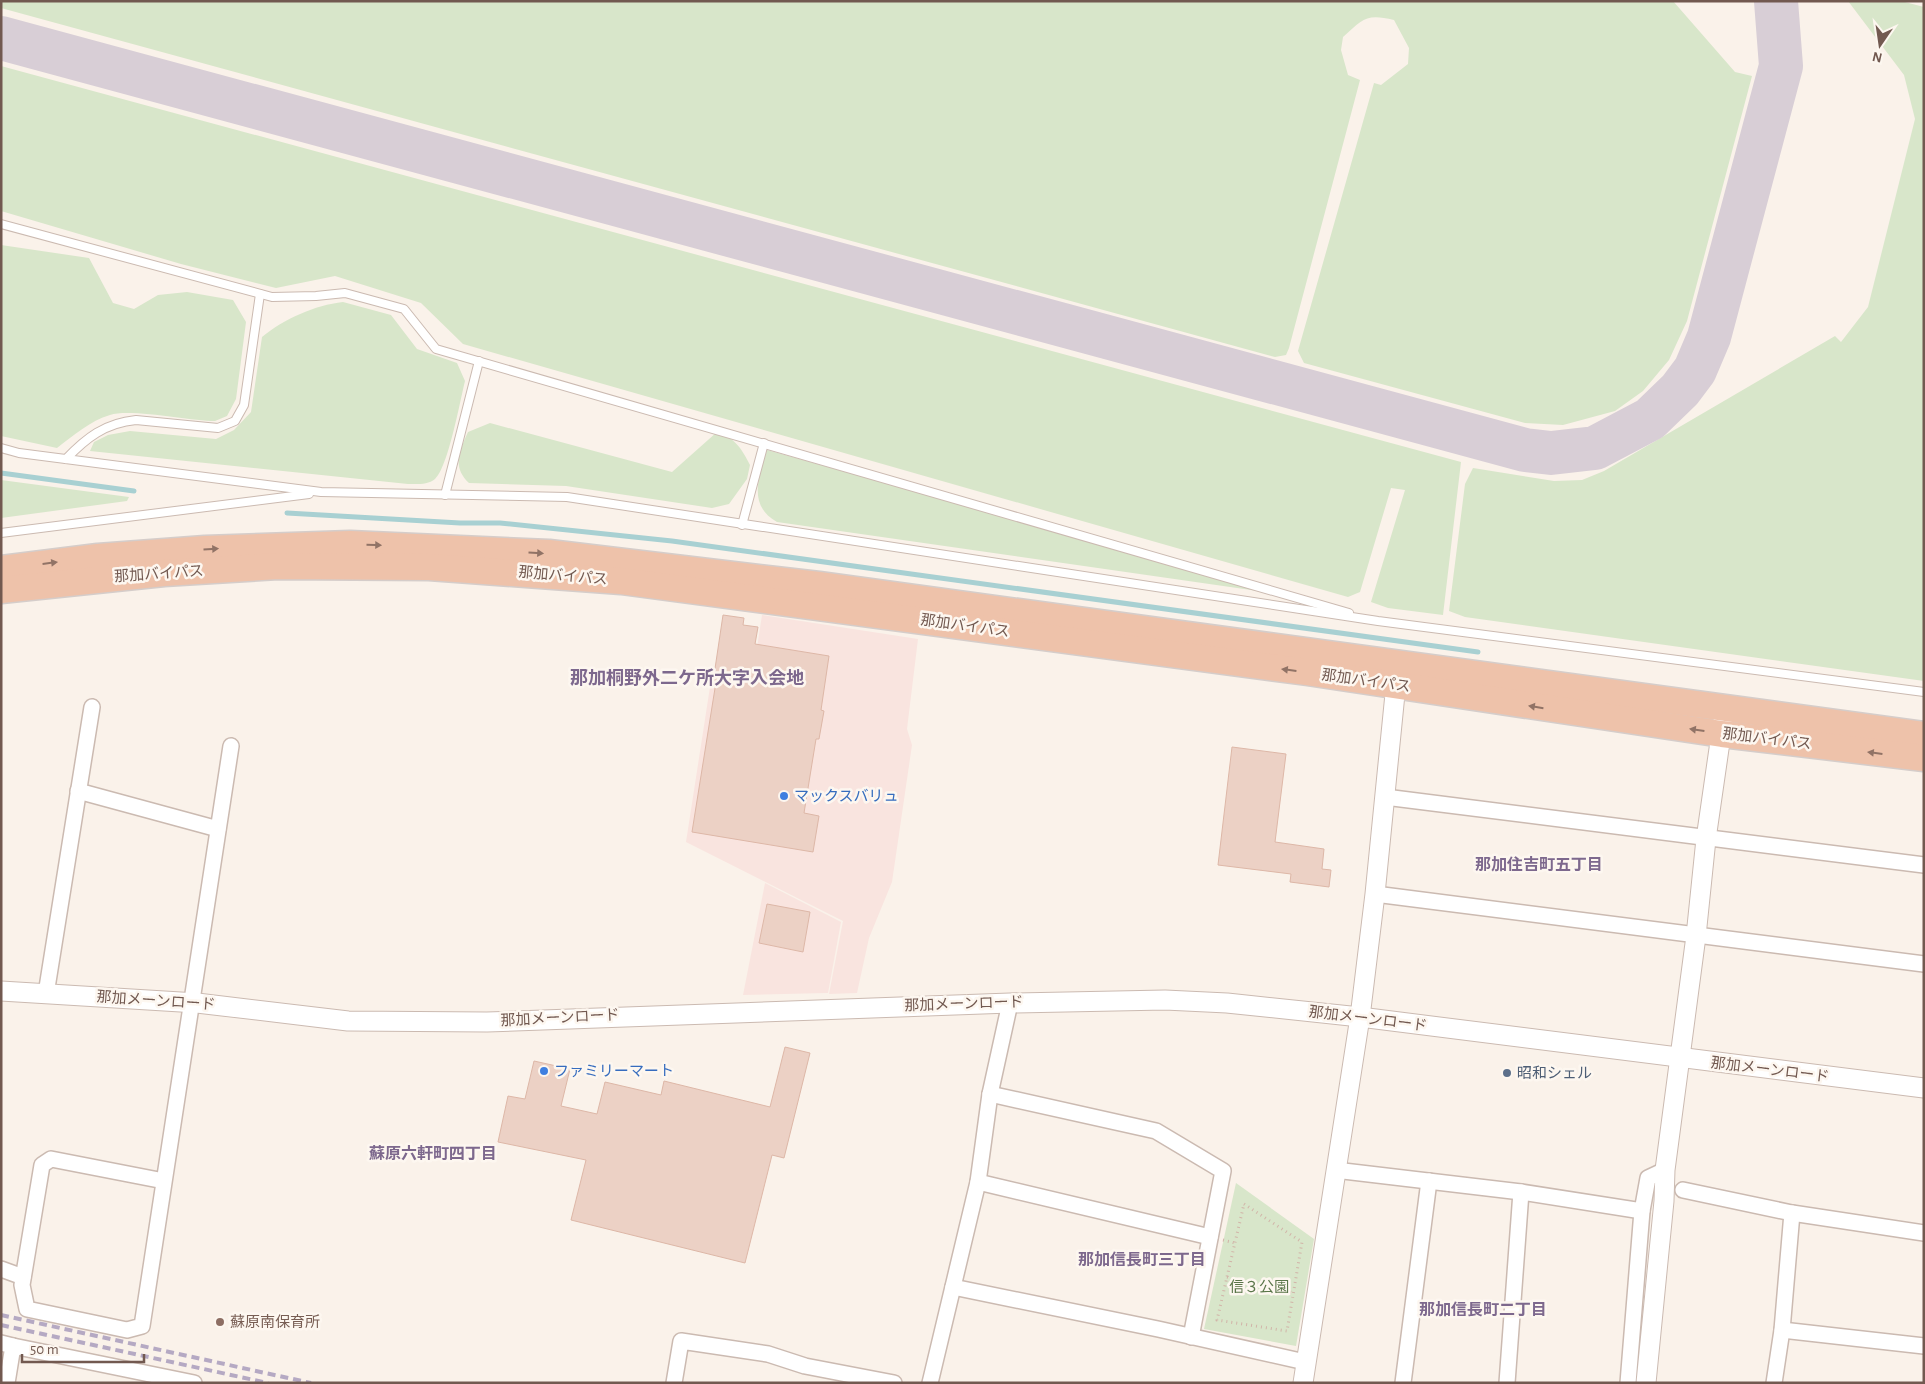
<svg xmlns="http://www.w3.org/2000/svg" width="1925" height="1384" viewBox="0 0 1925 1384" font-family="'Alegreya Sans','Noto Sans JP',sans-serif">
  <rect width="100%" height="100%" fill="#faf2ea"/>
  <g fill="#f9e4df">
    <path d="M762,615L918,639L907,729L912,745L892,882L869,938L857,993L829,994L843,921L686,842L710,687L750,693Z"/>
    <path d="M765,883L841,922L828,993L743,995Z"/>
  </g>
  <g fill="#d8e6ca">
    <path d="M1,1H1673L1735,72L1752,76L1687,321L1669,360L1643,391L1615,411L1563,425L1525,423L1304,363L1298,351L1374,83L1381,85L1408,64L1409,48L1394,20C1366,13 1363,19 1343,37L1341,50L1348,75L1360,80L1289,348L1286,355L1275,357L1,8Z"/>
    <path d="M1848,1H1901L1924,7V681L1465,617L1449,611L1465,484L1473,468L1554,481L1582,480L1604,471L1835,336L1841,342L1868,307L1915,119L1904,75Z"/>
    <path d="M1,66L1461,462L1443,615L1388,608L1371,602L1405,490L1391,488L1360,592L1348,597L463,344L421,303L335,276L276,288L181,264L1,211Z"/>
    <path d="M1,245L89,258L113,303L134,309L158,295L187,292L233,300L246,322L236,399L227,416L215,421C190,421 130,408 110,415C90,421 74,435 57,448L1,436Z"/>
    <path d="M343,302L391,315L417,349L457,363L465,381C460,401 448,468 435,479C428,485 417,484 408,484L90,451L94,442L108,435L130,431L216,439L234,430L251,412L262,337C284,319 315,305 343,302Z"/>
    <path d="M490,423L672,472L717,432C735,438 742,449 750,465L747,479L729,504L712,508L566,486L469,483C452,467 459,452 468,432Z"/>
    <path d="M767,450L1264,588L1265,592L777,522C747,505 759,477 767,450Z"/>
    <path d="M1,480L129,497L127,501L1,518Z"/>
    <path d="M1236,1183L1314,1239L1296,1346L1204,1329Z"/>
  </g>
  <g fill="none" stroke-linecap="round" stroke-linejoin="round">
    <g stroke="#a8d0d2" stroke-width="5">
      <path d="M1,473L134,491"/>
      <path d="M287,513L460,523H500L672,541L1478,652"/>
    </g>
    <path stroke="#d8ced6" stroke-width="44" d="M1,38L1525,450L1551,453L1595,448L1650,419L1680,390L1695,370L1709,337L1781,66L1776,1"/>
  </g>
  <g fill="#ecd1c5" stroke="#ddb7a7">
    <path d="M723,615L744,618L743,625L758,627L755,644L829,656L821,710L824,711L819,739H816L804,813L819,816L813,852L692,832L716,682H713Z"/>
    <path d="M1232,747L1286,754L1275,842L1324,849L1322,869L1331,870L1329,887L1290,882L1291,874L1218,865Z"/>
    <path d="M767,904L810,912L803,952L759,943Z"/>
    <path d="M785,1047L810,1053L784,1158L772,1155L745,1263L571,1220L586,1160L498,1142L508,1096L525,1099L534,1061L570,1069L561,1106L597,1114L605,1082L661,1095L664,1081L770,1107Z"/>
  </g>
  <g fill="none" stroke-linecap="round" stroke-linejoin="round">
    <g stroke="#cbbab1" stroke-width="10">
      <g id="service">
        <path d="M1,224L272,297L316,296L345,293L404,309L436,349L1349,613"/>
        <path d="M1,448L19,453L321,492L567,497L1378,621L1924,692"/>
        <path d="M66,459C86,438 105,423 136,420L218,428L235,421L244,405L260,294"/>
        <path d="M445,495L479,361"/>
        <path d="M742,525L764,443"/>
        <path d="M1,533L309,494"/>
      </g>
    </g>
    <g stroke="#cbbab1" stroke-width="18">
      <g id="minor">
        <path d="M78,791L218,829"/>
        <path d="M1385,797L1924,865"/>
        <path d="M1375,894L1924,964"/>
        <path d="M46,994L92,707"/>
        <path d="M990,1094L1156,1131L1223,1171L1191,1337"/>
        <path d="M1335,1170L1521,1192L1642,1211L1648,1178L1665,1170"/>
        <path d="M164,1181L51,1159L42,1165L22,1285L27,1309L127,1330L142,1326L231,746"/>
        <path d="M978,1182L1210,1237"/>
        <path d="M1683,1190L1792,1213L1924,1233"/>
        <path d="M1,1269L23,1277"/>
        <path d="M953,1287L1158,1329L1305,1362"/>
        <path d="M1782,1330L1924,1346"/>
        <path d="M1,1343L13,1346L7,1383"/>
        <path d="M13,1346L194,1383"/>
        <path d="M674,1383L681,1341L768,1354L805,1366L894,1383"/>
        <path d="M930,1383L978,1182L990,1094L1010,1003"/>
        <path d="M1403,1383L1429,1181"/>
        <path d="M1507,1383L1521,1192"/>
        <path d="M1628,1383L1642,1211"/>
        <path d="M1774,1383L1782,1330L1792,1213"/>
      </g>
    </g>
    <g stroke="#cbbab1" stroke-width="21">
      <g id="tertiary">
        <path d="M1,991L197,1003L348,1021L487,1022L1010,1003L1165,1000L1227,1003L1360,1017L1924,1088"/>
        <path d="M1303,1383L1360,1017L1375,894L1396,684"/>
        <path d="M1646,1383L1664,1201L1665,1170L1696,936L1706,839L1723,721"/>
      </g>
    </g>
    <g stroke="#d5cdca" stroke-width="29">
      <g id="trunk">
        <path d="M1,569L98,557L205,549L350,544L549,553L819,585L1924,735"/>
        <path d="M1,590L164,573L278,566L429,567L621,581L1307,672L1722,734L1924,758"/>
      </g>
    </g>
    <g stroke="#d1b4a8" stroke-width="3" stroke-dasharray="1 4" stroke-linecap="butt">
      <path d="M1244,1204L1302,1242L1287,1331L1217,1320Z"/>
      <path d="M1223,1240L1235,1243"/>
      <path d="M1227,1277L1294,1293"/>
    </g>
    <use href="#service" stroke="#fff" stroke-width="8"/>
    <use href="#minor" stroke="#fff" stroke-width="15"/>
    <use href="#tertiary" stroke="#fff" stroke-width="19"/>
    <use href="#trunk" stroke="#eec2aa" stroke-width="26"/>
    <g stroke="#b5a9c3" stroke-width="4" stroke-dasharray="8 5" stroke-linecap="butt">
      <path d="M1,1315L311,1383"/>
      <path d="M1,1325L268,1383"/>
    </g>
  </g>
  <defs><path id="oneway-solid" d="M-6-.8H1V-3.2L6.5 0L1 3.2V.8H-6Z" transform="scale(1.25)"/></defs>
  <g fill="#917366">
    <use href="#oneway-solid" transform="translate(374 545) rotate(1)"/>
    <use href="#oneway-solid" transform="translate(211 549) rotate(-3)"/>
    <use href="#oneway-solid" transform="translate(536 553) rotate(3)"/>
    <use href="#oneway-solid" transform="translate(50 563) rotate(-7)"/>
    <use href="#oneway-solid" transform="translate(1289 670) rotate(-173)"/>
    <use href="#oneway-solid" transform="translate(1536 707) rotate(-171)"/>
    <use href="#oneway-solid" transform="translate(1697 730) rotate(-172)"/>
    <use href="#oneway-solid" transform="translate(1875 753) rotate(-173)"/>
  </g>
  <g fill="#3f7fe0" stroke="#fdf7f0" stroke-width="2">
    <circle cx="784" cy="796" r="5"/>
    <circle cx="544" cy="1071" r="5"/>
  </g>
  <circle fill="#5c6f8a" stroke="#fdf7f0" stroke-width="2" cx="1507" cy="1073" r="5"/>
  <circle fill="#8d6e63" stroke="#fdf7f0" stroke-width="2" cx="220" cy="1322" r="5"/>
  <g text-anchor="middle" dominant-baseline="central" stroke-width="5" stroke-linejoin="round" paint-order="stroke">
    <g font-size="15" fill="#725950" stroke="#fdf7f0">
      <text transform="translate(159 574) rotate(-4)">那加バイパス</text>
      <text transform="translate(563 576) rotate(5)">那加バイパス</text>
      <text transform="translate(965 626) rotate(8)">那加バイパス</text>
      <text transform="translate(1366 681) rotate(8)">那加バイパス</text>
      <text transform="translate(1767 739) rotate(7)">那加バイパス</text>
      <text transform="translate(156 1001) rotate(4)">那加メーンロード</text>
      <text transform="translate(964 1004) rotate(-2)">那加メーンロード</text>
      <text transform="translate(560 1018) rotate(-3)">那加メーンロード</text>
      <text transform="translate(1368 1019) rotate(7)">那加メーンロード</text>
      <text transform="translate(1770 1070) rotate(7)">那加メーンロード</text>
    </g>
    <g font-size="15" fill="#366cbe" stroke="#fdf7f0" text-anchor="start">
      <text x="794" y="796">マックスバリュ</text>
      <text x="554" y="1071">ファミリーマート</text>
    </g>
    <g font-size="15" fill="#4e5e75" stroke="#fdf7f0" text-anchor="start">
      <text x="1517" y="1073">昭和シェル</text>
    </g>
    <g font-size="15" fill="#5b764a" stroke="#fdf7f0">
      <text x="1259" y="1287">信３公園</text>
    </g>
    <g font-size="15" fill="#785e54" stroke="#fdf7f0" text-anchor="start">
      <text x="230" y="1322">蘇原南保育所</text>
    </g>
    <g font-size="16" font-weight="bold" fill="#7d688d" stroke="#fdf7f0">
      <text x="1539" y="865">那加住吉町五丁目</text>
      <text x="433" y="1154">蘇原六軒町四丁目</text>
      <text x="1142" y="1260">那加信長町三丁目</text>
      <text x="1483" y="1310">那加信長町二丁目</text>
    </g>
    <g font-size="18" font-weight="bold" fill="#7d688d" stroke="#fdf7f0">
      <text x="687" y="679">那加桐野外二ケ所大字入会地</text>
    </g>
  </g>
  <rect width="1925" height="1384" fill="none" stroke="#725950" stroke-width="5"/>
  <g transform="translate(1880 45) rotate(193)" stroke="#fdf7f0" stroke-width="4" paint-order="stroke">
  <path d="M0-4L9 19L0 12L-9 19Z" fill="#725950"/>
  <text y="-8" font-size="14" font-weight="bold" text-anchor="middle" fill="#725950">N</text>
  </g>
  <path d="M22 1354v8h122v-8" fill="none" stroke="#725950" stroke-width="2.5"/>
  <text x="30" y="1354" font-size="15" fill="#725950" stroke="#fdf7f0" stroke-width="4" paint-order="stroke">50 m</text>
</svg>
